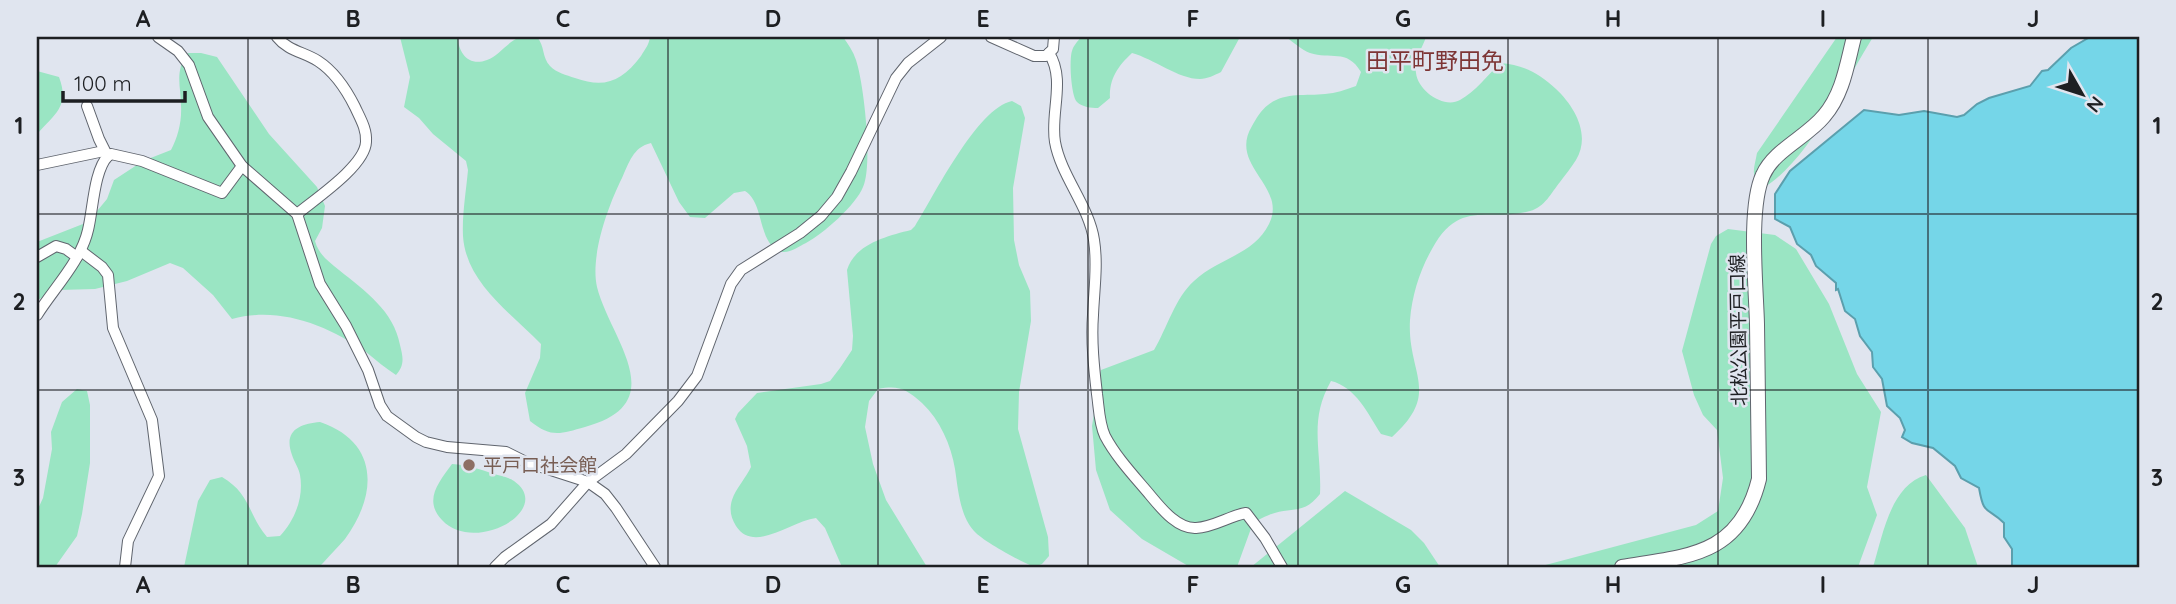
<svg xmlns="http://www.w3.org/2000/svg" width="2176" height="604" viewBox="0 0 2176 604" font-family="Quicksand,'Noto Sans JP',sans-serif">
  <rect width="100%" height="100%" fill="#e0e5ef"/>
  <g fill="#9ae5c3">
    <path d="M400,37H458C458,53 469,67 487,60C499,56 507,42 520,37C525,36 532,37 537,37C545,46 542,58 550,66C557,73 566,75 575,78C605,89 622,81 641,56C645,49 649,45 650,37H843C848,44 853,51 856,60C864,84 873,165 863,187C856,205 823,234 806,243C797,247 787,256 777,250C758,239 764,203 745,191L734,193L705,218L690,217L679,202L651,143C633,147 629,163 622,178C608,206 590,256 597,287C610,339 674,403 585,427C560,434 551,438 530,421L525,393L540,358L541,344C511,313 466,283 463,236C462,214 466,192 468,170L466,161L433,134L419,118L404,107L410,77Z"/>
    <path d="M1081,37H1240L1221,72C1215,75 1207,79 1200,79C1178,79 1154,59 1132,53C1118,66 1109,79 1110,98L1098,108C1091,108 1082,107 1077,102C1071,96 1069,59 1072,51C1073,46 1078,41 1081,37Z"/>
    <path d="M1286,37H1426C1422,49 1414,59 1416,73C1418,91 1444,109 1460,100C1475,92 1488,75 1500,63C1524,65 1539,73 1556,89C1575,107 1591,135 1576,160C1571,168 1565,175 1560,182C1551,193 1545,207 1530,211C1488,223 1460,198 1432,249C1420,270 1412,295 1410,320C1407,374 1442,392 1392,437L1381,434C1368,414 1356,387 1331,381C1308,421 1322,451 1320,494C1303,516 1291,506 1269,515C1263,517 1258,520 1253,523L1237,567H1190L1142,539L1110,510L1096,470L1092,426L1101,370L1154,350C1167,328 1175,298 1194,281C1218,258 1254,255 1269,224C1288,186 1228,166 1252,126C1256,119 1261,110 1268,105C1284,92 1306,96 1325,94C1336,93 1345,90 1356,86L1361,72C1347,48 1330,60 1310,53C1302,50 1293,42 1286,37Z"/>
    <path d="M1837,37H1873C1845,82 1810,158 1765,187C1749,177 1754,170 1757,153Z"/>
    <path d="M188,53H201L217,57L269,134L317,187L325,206L322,228L315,241C319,255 328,261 339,270C365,291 394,311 400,345C403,357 405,365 396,375C385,368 376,360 366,352C327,325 279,306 232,319L213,295L183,268L170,263L127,281L95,289L59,290L37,300V242L88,222L107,199L114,180L143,161L171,150C178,137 182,121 181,106C181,86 174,71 188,53Z"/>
    <path d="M37,71L59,77C70,106 55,114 37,134Z"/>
    <path d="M1012,101L1021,106L1025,118L1013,188L1014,240L1019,265L1030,291L1031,321L1019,392L1018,429L1048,537L1049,556L1042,564L1034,567C1020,561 984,542 974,531C960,516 958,489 955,469C951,445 940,420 922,403C906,389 899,385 878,389L869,401L865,427L873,464L886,500L927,567H842L825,528L816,518C791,521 754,554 736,526C731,518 729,510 732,500C736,488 746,478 751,467L747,446L735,419L738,413L757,393L821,384L830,381L840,368L852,350L853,336L847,270C855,244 887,236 911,230L915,226C934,196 977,108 1012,101Z"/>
    <path d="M1728,229L1775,235L1796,249L1829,304L1857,374L1881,412L1867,487L1877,515L1858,567H1538L1696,525L1718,511L1723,478L1717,430L1703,415L1694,395L1682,351L1711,244L1716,236Z"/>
    <path d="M77,389L87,391L90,405V463L82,514L77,536L55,567H37V511L43,498L52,449L51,432L62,402Z"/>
    <path d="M320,422C379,442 378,494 345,539C338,547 330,555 323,563L319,567H184L198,501L210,480L222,477C251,494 248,515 267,537L280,536C295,520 304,497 300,475C299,468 294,462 292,455C283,430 300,424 320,422Z"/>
    <path d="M452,464C467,465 480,469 494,474C500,476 509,477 514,481C555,510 474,555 442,520C423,500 439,482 452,464Z"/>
    <path d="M1926,475L1965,528L1978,567H1873C1883,535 1890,486 1926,475Z"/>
    <path d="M1345,491L1411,530L1424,543L1440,567H1251Z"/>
  </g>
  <path fill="#75d6e8" stroke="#5b9fad" stroke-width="2" d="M2090,37H2139V567H2012V549L2004,537V523C1986,506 1984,516 1979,488L1961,478L1955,466L1933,448L1912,443L1902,437L1905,430L1900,418L1887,406L1882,379L1873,367L1872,352L1860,336L1855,319L1845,311L1838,289L1836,290V283L1816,266L1811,255L1797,244L1790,227L1775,219V194L1790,171L1864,110L1899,115L1924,111L1957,117L1964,115L1977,104L1989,98L2030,86L2042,71L2048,70L2071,48Z"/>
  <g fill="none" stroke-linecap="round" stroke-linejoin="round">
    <g stroke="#60656e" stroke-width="12">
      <g id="minor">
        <path d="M158,37L178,51L189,65L208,117L242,166L297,214L320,284L346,326L368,370L380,405L387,416L416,437L426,442L447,447L506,452L526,462L588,482L605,494L616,508L655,567"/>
        <path d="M277,37C288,51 304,52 318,61C335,72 346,89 355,107C360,118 367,129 366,142C365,166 315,199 297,214"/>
        <path d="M991,37L1034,56H1046L1053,49L1054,37"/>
        <path d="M1049,53C1066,80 1050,113 1055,142C1061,176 1089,206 1094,240C1098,265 1094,290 1093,315C1091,341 1094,368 1097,394C1099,408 1099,423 1105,436C1116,457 1134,476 1150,495C1161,508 1177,529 1196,528C1214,527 1229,516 1246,513L1265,538L1282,567"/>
        <path d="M87,106L99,139L107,155"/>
        <path d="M108,156L111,154L142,161L222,193L242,166"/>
        <path d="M37,165L104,151"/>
        <path d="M81,251L102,267L108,275L113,328L152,420L159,476L128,541L125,567"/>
        <path d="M37,257L56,246L66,249L77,257"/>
        <path d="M37,315C54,288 81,261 88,230C93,210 94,170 108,156"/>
        <path d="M495,567L505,557L551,524L588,482L626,454L678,401L697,376L731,284L741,270L800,233L821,216L837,197L851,172L896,78L908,63L941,37"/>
      </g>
    </g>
    <g stroke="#60656e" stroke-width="16">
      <path id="major" d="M1622,567C1688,556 1740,556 1759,479C1758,428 1758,376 1757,324C1756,286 1748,207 1763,175C1774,150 1807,137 1824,116C1843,94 1847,64 1854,37"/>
    </g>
    <use href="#minor" stroke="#fff" stroke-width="10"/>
    <use href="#major" stroke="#fff" stroke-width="14"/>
  </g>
  <path fill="none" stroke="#1d1f22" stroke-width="2" stroke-opacity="0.55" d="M248,37V567M458,37V567M668,37V567M878,37V567M1088,37V567M1298,37V567M1508,37V567M1718,37V567M1928,37V567M37,214H2139M37,390H2139"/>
  <circle fill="#8d6e63" stroke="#e0e5ef" stroke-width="2.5" cx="469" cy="465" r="7"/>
  <g text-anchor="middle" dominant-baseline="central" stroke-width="5" stroke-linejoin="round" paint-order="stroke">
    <g font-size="19" fill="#1d1f22" stroke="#e0e5ef">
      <text transform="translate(1738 330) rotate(-91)">北松公園平戸口線</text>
    </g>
    <g font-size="19" fill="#785e54" stroke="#e0e5ef" text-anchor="start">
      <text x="483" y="465">平戸口社会館</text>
    </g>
    <g font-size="23" fill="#7d3535" stroke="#e0e5ef">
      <text x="1435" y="60">田平町野田免</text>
    </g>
  </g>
  <rect width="2176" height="604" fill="none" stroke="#e0e5ef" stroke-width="77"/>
  <g transform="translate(2082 94) rotate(129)" stroke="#e0e5ef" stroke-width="5" paint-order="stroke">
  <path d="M0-5L12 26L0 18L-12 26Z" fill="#1d1f22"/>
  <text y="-10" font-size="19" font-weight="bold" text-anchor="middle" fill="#1d1f22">N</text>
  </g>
  <path d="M63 91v10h122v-10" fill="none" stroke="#1d1f22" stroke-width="3.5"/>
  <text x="74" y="91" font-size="21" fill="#1d1f22" stroke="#e0e5ef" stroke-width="5" paint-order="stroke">100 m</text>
  <rect x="38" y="38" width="2100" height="528" fill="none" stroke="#1d1f22" stroke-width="2.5"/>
  <g font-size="23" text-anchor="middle" font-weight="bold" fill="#1d1f22">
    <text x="143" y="27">A</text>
    <text x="353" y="27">B</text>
    <text x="563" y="27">C</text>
    <text x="773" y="27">D</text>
    <text x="983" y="27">E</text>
    <text x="1193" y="27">F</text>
    <text x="1403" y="27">G</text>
    <text x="1613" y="27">H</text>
    <text x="1823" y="27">I</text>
    <text x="2033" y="27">J</text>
    <text x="19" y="134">1</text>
    <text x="2157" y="134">1</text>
    <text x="19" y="310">2</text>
    <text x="2157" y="310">2</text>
    <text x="19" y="486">3</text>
    <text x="2157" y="486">3</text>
    <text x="143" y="593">A</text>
    <text x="353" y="593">B</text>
    <text x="563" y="593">C</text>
    <text x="773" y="593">D</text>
    <text x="983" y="593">E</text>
    <text x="1193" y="593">F</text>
    <text x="1403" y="593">G</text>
    <text x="1613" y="593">H</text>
    <text x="1823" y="593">I</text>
    <text x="2033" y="593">J</text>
  </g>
</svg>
